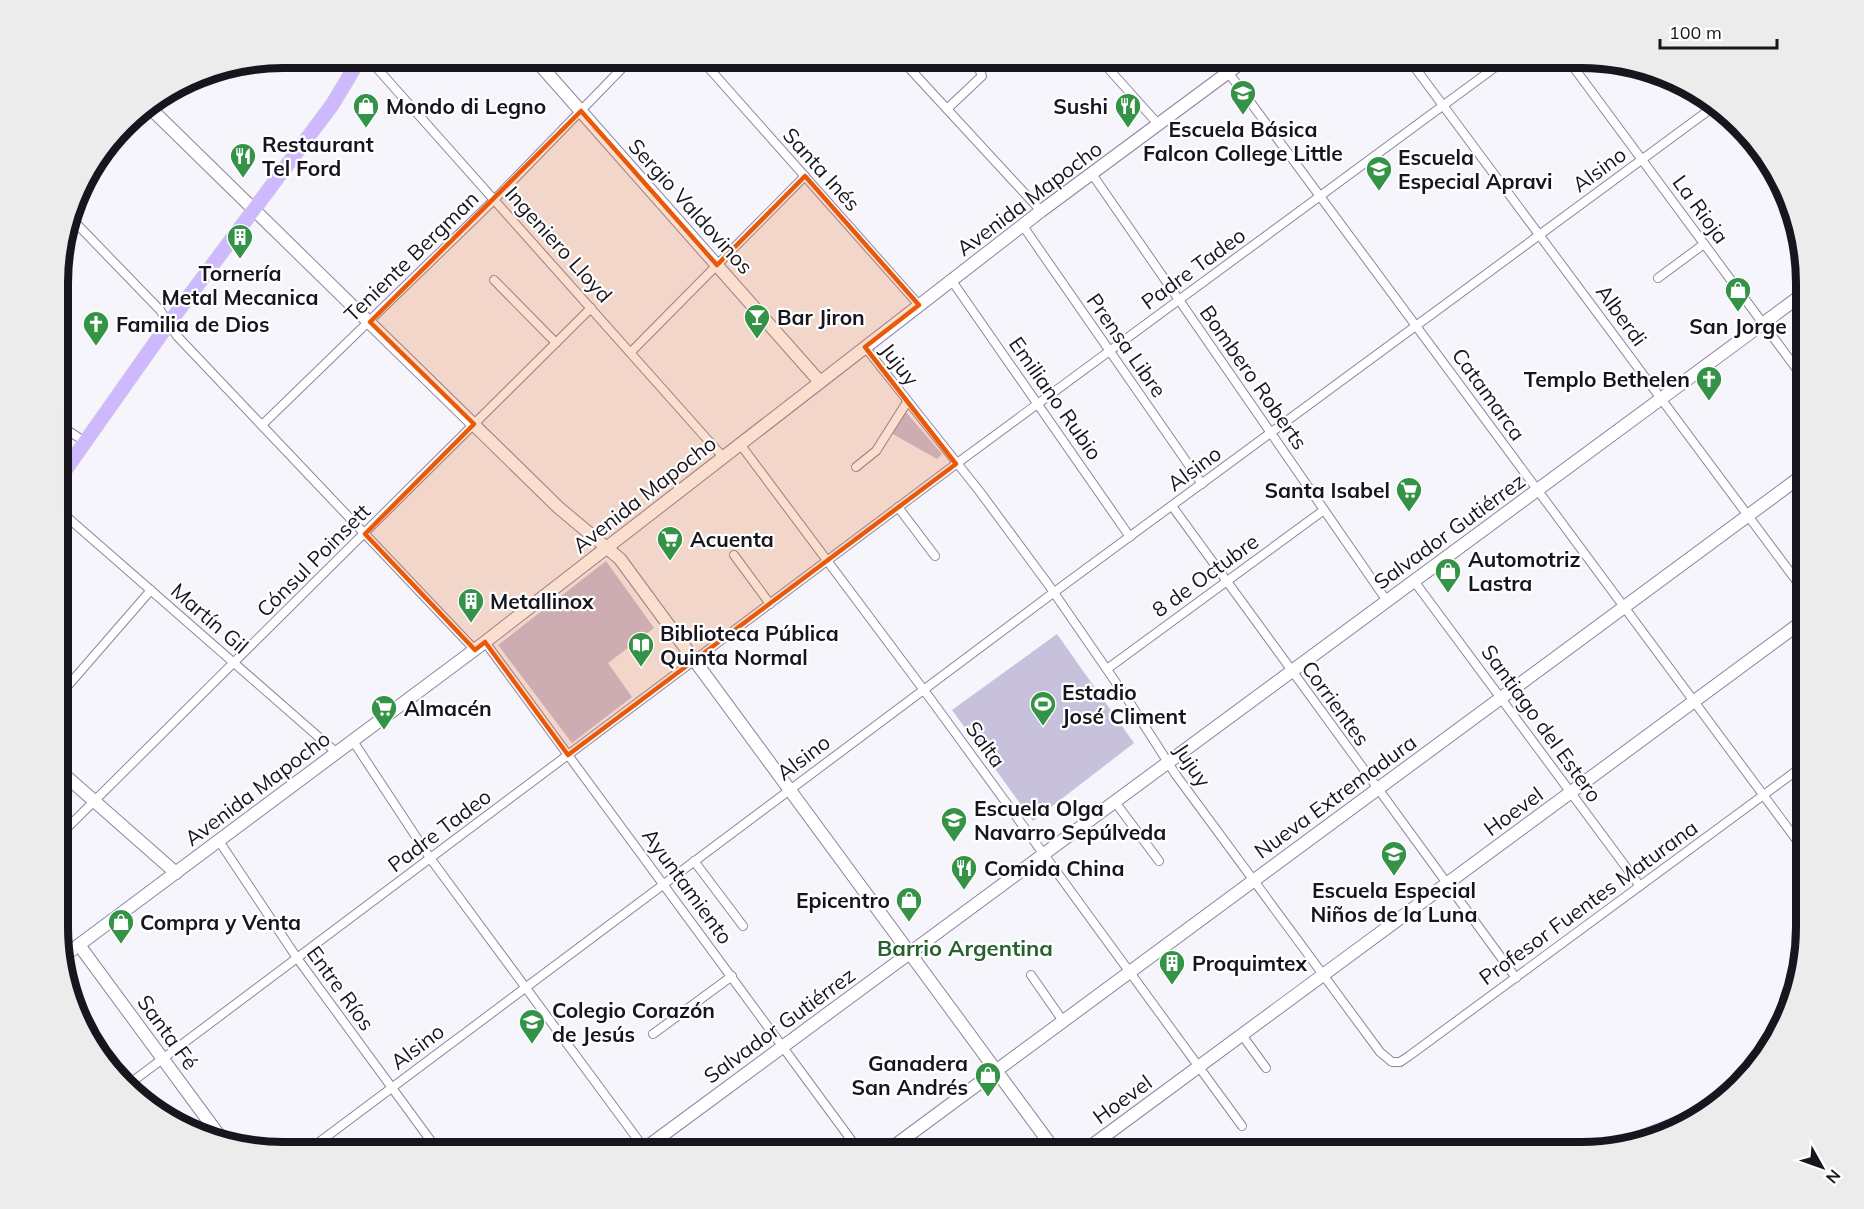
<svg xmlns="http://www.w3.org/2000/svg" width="1864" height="1209" viewBox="0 0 1864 1209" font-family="Mulish,sans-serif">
  <rect width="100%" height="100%" fill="#f6f5fb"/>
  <g fill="#c7c1dc">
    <path d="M905,411L942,454L937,459L891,433Z"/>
    <path d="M606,561L654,628L608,663L632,697L572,743L498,645Z"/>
    <path d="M1057,634L1134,743L1033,821L952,710Z"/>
  </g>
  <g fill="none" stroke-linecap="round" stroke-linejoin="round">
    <g stroke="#8d86a2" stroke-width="10">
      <g id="street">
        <path d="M367,57L723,457"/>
        <path d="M699,57L919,305"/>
        <path d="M899,57L1041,211"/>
        <path d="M1098,57L1158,124"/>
        <path d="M1407,57L1807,595"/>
        <path d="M1566,57L1807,383"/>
        <path d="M1228,72L1807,854"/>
        <path d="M947,109L982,76L977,64L984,57"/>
        <path d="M98,160L150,107"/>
        <path d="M1092,174L1387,601"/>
        <path d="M70,217L160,310L177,336L475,650"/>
        <path d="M1023,226L1202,484"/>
        <path d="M1658,278L1704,244"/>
        <path d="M494,280L556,343"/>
        <path d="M952,281L1130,537"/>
        <path d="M865,347L980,492L1048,584L1130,703L1176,775L1380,1052L1392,1062H1400L1409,1056L1807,763"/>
        <path d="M631,352L805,176"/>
        <path d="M59,425L84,441"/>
        <path d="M262,425L495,199L633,57"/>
        <path d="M740,444L932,701L1242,1126"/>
        <path d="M856,467L876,451L907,402"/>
        <path d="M1172,506L1516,978"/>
        <path d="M898,507L935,556"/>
        <path d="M59,510L337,753"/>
        <path d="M734,555L770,604"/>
        <path d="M1414,581L1640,886"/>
        <path d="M485,642L860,1152"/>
        <path d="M1107,669L1324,510"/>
        <path d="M59,696L151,590"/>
        <path d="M353,741L430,858L647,1152"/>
        <path d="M1115,802L1159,861"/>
        <path d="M59,836L591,308"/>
        <path d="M219,841L297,958L439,1152"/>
        <path d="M694,861L743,926"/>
        <path d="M1031,975L1063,1021"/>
        <path d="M653,1034L732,976"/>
        <path d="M1242,1035L1266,1068"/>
        <path d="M129,1084L956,464L1509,57"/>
        <path d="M306,1152L1053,593L1716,105"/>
      </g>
    </g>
    <g stroke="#8d86a2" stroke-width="14">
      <g id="secondary">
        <path d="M533,57L820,382"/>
        <path d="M147,105L559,508L620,559L1056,1152"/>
        <path d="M59,770L176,873"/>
        <path d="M79,945L224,1142"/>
        <path d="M60,959L485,642L1041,211L1249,57"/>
        <path d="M640,1152L1807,291"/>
        <path d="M886,1152L1807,472"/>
        <path d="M1083,1152L1807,618"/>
      </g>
    </g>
    <g stroke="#d1d0d2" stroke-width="15">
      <g id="primary">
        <path d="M59,479L169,323L332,105L361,57"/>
        <path d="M1628,1142L1704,1113"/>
      </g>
    </g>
    <use href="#street" stroke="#fff" stroke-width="8"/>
    <use href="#secondary" stroke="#fff" stroke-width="12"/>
    <use href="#primary" stroke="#cfb9fe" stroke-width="14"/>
  </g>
  <path fill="#e8590c" fill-opacity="0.2" stroke="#e8590c" stroke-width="4.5" stroke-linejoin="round" d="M581,111L717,265L805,176L919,305L865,347L956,464L568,755L485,642L475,650L365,534L474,424L370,322Z"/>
  <defs>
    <g id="school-pin" transform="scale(1.35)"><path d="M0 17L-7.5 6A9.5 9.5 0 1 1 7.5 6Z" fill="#349346" stroke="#fff"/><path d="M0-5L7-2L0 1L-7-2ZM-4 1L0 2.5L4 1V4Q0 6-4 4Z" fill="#fff"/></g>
    <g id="shop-pin" transform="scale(1.35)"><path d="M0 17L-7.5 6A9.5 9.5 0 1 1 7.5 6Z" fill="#349346" stroke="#fff"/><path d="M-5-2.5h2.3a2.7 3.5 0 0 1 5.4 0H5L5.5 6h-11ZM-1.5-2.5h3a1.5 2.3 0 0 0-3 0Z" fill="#fff"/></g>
    <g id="restaurant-pin" transform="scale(1.35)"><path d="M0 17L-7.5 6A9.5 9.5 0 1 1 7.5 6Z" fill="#349346" stroke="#fff"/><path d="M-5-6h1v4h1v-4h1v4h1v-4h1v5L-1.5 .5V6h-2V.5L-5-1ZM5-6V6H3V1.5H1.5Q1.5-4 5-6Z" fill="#fff"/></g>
    <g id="building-pin" transform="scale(1.35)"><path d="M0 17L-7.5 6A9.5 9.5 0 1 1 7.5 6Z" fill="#349346" stroke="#fff"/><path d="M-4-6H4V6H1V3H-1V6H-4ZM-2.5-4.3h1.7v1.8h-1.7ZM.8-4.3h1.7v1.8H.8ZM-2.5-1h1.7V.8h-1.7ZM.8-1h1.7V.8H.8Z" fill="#fff"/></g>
    <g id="bar-pin" transform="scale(1.35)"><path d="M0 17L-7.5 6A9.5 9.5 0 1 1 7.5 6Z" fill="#349346" stroke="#fff"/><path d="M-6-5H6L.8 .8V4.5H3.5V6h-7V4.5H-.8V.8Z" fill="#fff"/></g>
    <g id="church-pin" transform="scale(1.35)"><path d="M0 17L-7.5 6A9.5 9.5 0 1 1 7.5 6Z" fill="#349346" stroke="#fff"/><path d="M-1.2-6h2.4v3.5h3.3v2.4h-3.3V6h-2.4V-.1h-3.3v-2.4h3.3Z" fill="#fff"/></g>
    <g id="supermarket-pin" transform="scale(1.35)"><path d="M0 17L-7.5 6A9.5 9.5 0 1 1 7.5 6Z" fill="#349346" stroke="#fff"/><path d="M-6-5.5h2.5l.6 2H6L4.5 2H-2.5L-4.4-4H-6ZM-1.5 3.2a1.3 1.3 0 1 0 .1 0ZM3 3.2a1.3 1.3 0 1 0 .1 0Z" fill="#fff"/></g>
    <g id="library-pin" transform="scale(1.35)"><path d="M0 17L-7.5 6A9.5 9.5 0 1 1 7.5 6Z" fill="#349346" stroke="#fff"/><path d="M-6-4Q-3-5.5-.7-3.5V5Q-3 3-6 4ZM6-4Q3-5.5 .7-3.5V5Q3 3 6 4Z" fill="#fff"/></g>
    <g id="stadium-pin" transform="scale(1.35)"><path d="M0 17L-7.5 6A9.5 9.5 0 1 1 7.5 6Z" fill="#349346" stroke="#fff"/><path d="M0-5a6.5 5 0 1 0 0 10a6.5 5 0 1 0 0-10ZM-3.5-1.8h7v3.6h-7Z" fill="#fff"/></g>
  </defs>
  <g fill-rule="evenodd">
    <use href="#school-pin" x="1243" y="93"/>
    <use href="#shop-pin" x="366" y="106"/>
    <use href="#restaurant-pin" x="1128" y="106"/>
    <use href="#restaurant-pin" x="243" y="156"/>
    <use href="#school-pin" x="1379" y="169"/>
    <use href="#building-pin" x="240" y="237"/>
    <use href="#shop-pin" x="1738" y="290"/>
    <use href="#bar-pin" x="757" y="317"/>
    <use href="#church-pin" x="96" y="324"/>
    <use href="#church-pin" x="1709" y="379"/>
    <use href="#supermarket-pin" x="1409" y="490"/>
    <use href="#supermarket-pin" x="670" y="539"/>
    <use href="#shop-pin" x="1448" y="571"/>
    <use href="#building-pin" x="471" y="601"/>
    <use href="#library-pin" x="641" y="645"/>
    <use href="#stadium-pin" x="1043" y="704"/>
    <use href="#supermarket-pin" x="384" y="708"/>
    <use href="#school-pin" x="954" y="820"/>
    <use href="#school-pin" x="1394" y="854"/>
    <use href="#restaurant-pin" x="964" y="868"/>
    <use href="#shop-pin" x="909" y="900"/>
    <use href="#shop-pin" x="121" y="922"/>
    <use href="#building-pin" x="1172" y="963"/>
    <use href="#school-pin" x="532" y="1022"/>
    <use href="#shop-pin" x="988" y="1075"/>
  </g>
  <g text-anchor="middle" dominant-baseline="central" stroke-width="4.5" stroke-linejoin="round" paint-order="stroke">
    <g font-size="21" font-weight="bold" fill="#18151f" stroke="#fff" text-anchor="start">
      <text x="386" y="106">Mondo di Legno</text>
      <text x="1108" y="106" text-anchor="end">Sushi</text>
      <text x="1243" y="129" text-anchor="middle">Escuela Básica<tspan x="1243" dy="24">Falcon College Little</tspan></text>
      <text x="262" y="144">Restaurant<tspan x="262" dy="24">Tel Ford</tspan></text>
      <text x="1398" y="157">Escuela<tspan x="1398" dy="24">Especial Apravi</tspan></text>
      <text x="240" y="273" text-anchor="middle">Tornería<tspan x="240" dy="24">Metal Mecanica</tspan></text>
      <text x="777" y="317">Bar Jiron</text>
      <text x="116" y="324">Familia de Dios</text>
      <text x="1738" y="326" text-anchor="middle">San Jorge</text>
      <text x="1690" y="379" text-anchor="end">Templo Bethelen</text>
      <text x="1390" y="490" text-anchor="end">Santa Isabel</text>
      <text x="690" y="539">Acuenta</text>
      <text x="1468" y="559">Automotriz<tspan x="1468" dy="24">Lastra</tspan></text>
      <text x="490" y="601">Metallinox</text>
      <text x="660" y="633">Biblioteca Pública<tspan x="660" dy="24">Quinta Normal</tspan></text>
      <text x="1062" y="692">Estadio<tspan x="1062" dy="24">José Climent</tspan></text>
      <text x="404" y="708">Almacén</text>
      <text x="974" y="808">Escuela Olga<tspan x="974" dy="24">Navarro Sepúlveda</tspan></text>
      <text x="984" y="868">Comida China</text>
      <text x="1394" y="890" text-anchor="middle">Escuela Especial<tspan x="1394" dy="24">Niños de la Luna</tspan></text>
      <text x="890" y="900" text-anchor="end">Epicentro</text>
      <text x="140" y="922">Compra y Venta</text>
      <text x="1192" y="963">Proquimtex</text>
      <text x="552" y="1010">Colegio Corazón<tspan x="552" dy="24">de Jesús</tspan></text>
      <text x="968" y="1063" text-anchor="end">Ganadera<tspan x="968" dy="24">San Andrés</tspan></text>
    </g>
    <g font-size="21" fill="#18151f" stroke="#fff">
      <text transform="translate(822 169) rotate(48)">Santa Inés</text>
      <text transform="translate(1599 169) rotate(-36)">Alsino</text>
      <text transform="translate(1029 198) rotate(-37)">Avenida Mapocho</text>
      <text transform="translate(691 206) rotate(48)">Sergio Valdovinos</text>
      <text transform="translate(1701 209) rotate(54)">La Rioja</text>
      <text transform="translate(559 244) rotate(48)">Ingeniero Lloyd</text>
      <text transform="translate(411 256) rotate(-44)">Teniente Bergman</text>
      <text transform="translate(1193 268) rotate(-36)">Padre Tadeo</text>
      <text transform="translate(1622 315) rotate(54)">Alberdi</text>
      <text transform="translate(1127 345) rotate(55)">Prensa Libre</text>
      <text transform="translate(900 364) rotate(52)">Jujuy</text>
      <text transform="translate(1254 377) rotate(55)">Bombero Roberts</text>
      <text transform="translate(1489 394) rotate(54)">Catamarca</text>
      <text transform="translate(1056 398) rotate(55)">Emiliano Rubio</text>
      <text transform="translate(1194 468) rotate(-36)">Alsino</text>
      <text transform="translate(644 494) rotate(-38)">Avenida Mapocho</text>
      <text transform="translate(1449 531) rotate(-36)">Salvador Gutiérrez</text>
      <text transform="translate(313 560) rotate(-45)">Cónsul Poinsett</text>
      <text transform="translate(1205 575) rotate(-36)">8 de Octubre</text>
      <text transform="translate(210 618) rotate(41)">Martín Gil</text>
      <text transform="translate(1336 703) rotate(54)">Corrientes</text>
      <text transform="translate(1542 723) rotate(54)">Santiago del Estero</text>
      <text transform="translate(986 744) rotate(54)">Salta</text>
      <text transform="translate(803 757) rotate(-37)">Alsino</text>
      <text transform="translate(1193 765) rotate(56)">Jujuy</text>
      <text transform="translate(257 788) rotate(-37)">Avenida Mapocho</text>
      <text transform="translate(1335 796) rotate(-36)">Nueva Extremadura</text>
      <text transform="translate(1513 811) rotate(-36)">Hoevel</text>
      <text transform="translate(439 830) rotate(-37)">Padre Tadeo</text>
      <text transform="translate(688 886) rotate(54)">Ayuntamiento</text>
      <text transform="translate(1588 902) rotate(-36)">Profesor Fuentes Maturana</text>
      <text transform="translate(341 988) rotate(54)">Entre Ríos</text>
      <text transform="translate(779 1025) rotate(-36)">Salvador Gutiérrez</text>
      <text transform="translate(168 1032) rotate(54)">Santa Fé</text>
      <text transform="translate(417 1046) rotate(-37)">Alsino</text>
      <text transform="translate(1122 1099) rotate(-36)">Hoevel</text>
    </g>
    <g font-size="22" font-weight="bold" fill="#276230" stroke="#fff">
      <text x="965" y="948">Barrio Argentina</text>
    </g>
  </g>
  <path d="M0 0H1864V1209H0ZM283 68H1581A215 215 0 0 1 1796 283V927A215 215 0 0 1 1581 1142H283A215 215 0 0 1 68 927V283A215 215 0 0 1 283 68Z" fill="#edeced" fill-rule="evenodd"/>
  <path fill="none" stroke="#18151f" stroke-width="8" d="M283 68H1581A215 215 0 0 1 1796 283V927A215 215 0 0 1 1581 1142H283A215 215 0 0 1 68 927V283A215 215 0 0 1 283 68Z"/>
  <g transform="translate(1822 1167) rotate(130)" stroke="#ffffff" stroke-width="4.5" paint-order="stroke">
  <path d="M0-4.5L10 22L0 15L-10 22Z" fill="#18151f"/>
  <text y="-9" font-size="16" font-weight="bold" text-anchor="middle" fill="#18151f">N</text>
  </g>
  <path d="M1660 39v9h117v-9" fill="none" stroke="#18151f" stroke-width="3"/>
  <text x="1669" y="39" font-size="18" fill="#18151f" stroke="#ffffff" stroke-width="4.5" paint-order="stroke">100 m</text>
</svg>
